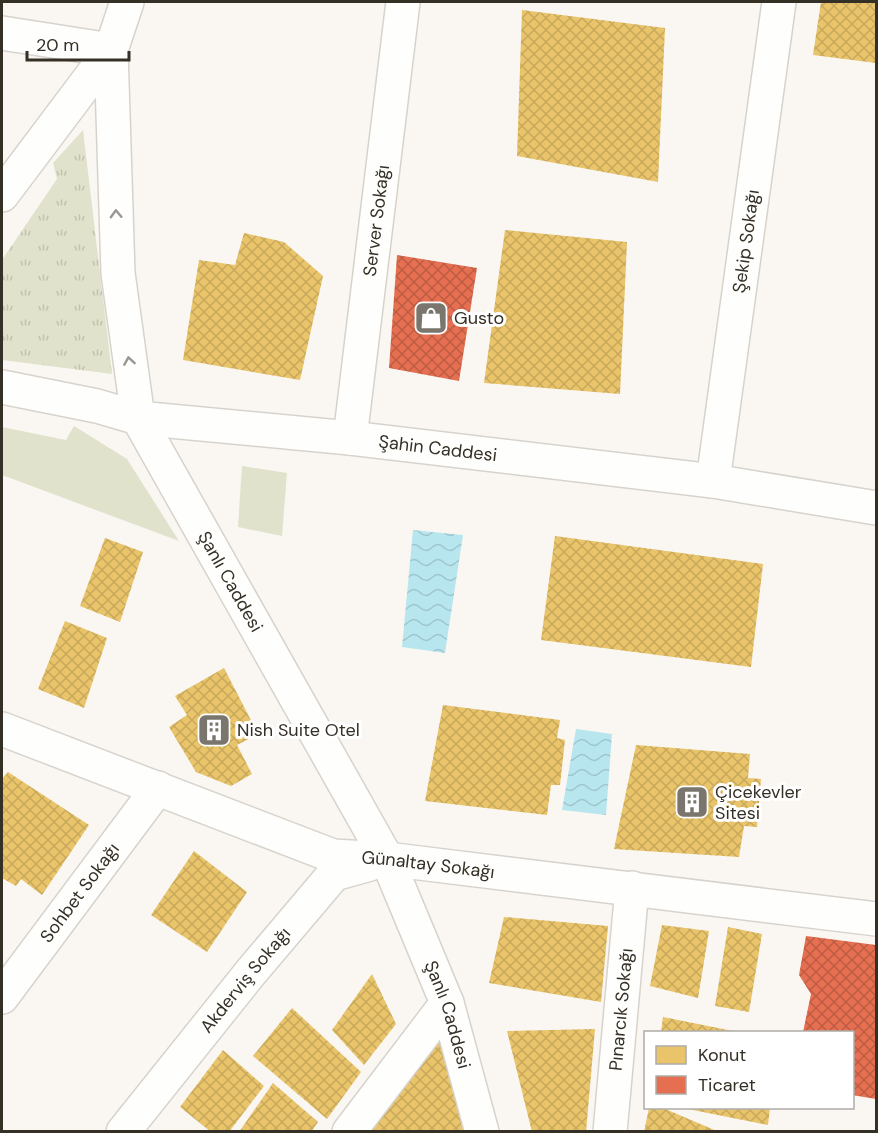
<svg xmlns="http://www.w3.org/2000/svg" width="878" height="1133" viewBox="0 0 878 1133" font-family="'DM Sans',sans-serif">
  <defs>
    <pattern id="grass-tufts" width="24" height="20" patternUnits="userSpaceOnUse" patternTransform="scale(1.5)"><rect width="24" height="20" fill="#e0e2cc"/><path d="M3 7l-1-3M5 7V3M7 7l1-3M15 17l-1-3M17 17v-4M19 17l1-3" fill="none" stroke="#c1c2af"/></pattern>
    <pattern id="water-waves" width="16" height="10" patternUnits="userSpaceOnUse" patternTransform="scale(1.5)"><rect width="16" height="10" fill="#b8e6ef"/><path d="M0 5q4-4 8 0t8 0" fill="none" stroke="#9fc6cd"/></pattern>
    <pattern id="homes-cross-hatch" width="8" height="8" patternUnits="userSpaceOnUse" patternTransform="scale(1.5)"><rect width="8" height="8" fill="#e9c46a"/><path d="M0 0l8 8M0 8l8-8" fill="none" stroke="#c8a95c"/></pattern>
    <pattern id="shops-cross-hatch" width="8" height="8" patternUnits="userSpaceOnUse" patternTransform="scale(1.5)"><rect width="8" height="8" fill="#e76f51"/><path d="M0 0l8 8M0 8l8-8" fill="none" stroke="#bc5c43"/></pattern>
  </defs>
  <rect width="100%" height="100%" fill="#faf7f2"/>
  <path fill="url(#grass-tufts)" d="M83,130L112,374L2,360V260L57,179L53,163Z"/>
  <g fill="#e0e2cc">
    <path d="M74,426L127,459L179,541L2,475V427L66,440Z"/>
    <path d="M242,466L287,473L282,536L238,527Z"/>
  </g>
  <g fill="url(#water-waves)">
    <path d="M413,530L463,535L445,653L402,647Z"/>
    <path d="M576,729L612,734L606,815L562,810Z"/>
  </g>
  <g fill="url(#homes-cross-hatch)">
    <path d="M821,2H876V63L813,55Z"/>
    <path d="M522,10L665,28L658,182L517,156Z"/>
    <path d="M505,230L627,242L620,394L484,383Z"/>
    <path d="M244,233L284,242L323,276L300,380L183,360L199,260L235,265Z"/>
    <path d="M555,536L763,564L751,667L541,640Z"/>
    <path d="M105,538L143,552L120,622L80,606Z"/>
    <path d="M65,621L107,638L84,708L38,689Z"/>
    <path d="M224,668L258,734L237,745L252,774L231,786L196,772L169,727L187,715L175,696Z"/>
    <path d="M443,705L560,720L557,738L565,740L560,785H551L547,815L425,801Z"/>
    <path d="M636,745L750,754L748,778L761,779L757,827L744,826L739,857L614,849Z"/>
    <path d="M8,772L89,825L42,895L21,879L16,886L2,878V779Z"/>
    <path d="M194,851L247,892L207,952L151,915Z"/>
    <path d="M504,917L608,926L601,1002L489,983Z"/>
    <path d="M662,925L709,931L698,998L650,986Z"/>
    <path d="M728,927L762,934L749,1012L715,1006Z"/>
    <path d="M372,974L396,1024L364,1065L332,1030Z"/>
    <path d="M292,1008L361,1072L327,1119L253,1056Z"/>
    <path d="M663,1017L733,1031V1032H661Z"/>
    <path d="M446,1019L475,1132H361Z"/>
    <path d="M595,1029L586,1132H532L507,1031Z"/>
    <path d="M223,1050L264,1086L229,1132H211L180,1107Z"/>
    <path d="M273,1083L318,1122L311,1132H239Z"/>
    <path d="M649,1108H663L719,1132H644Z"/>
    <path d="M683,1108H770L768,1125Z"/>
  </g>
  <g fill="url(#shops-cross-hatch)">
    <path d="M397,255L477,268L459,381L389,368Z"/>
    <path d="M806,936L876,945V1099L852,1095V1032H803L811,994L799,975Z"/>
  </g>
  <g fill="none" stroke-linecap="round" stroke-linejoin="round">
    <g stroke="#d7d3cc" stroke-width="36">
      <g id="minor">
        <path id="s1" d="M127,2L111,50L118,273L138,418L387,859L447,1003L482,1132"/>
        <path d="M2,33L111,50"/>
        <path d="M2,195L111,50"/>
        <path id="s2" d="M2,387L97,406L138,418L350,438L713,481L876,508"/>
        <path id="s3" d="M350,438L403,2"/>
        <path id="s4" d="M713,481L779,2"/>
        <path id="s5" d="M2,729L333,856L387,859L876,919"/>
        <path id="s6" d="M2,997L158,788"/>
        <path id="s7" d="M123,1132L251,972L334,874L370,864"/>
        <path d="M349,1132L447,1003"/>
        <path id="s8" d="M610,1132L632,888"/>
      </g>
    </g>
    <use href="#minor" stroke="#fefefd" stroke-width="33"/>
  </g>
  <defs><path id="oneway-chevron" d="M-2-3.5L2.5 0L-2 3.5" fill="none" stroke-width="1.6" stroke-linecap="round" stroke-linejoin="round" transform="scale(1.5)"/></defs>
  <g stroke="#9a9792">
    <use href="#oneway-chevron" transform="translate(116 214) rotate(-92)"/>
    <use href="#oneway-chevron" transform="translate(129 361) rotate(-99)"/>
  </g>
  <defs>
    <g id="shop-square" transform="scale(1.725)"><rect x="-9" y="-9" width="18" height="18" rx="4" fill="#7a766d" stroke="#fff"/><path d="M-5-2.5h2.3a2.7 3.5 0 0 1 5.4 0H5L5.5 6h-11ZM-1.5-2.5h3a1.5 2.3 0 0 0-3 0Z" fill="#fff"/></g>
    <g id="building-square" transform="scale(1.725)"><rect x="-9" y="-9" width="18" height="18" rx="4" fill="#7a766d" stroke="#fff"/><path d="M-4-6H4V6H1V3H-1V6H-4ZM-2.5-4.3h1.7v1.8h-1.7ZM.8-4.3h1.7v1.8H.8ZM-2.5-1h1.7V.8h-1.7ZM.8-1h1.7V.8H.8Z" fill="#fff"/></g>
  </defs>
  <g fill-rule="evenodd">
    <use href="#shop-square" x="431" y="318"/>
    <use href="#building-square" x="214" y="730"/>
    <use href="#building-square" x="692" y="802"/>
  </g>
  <g text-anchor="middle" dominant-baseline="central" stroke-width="6" stroke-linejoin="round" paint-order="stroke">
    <g font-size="18" fill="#353026" stroke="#fff">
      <text stroke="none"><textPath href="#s3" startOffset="219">Server Sokağı</textPath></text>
      <text stroke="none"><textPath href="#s4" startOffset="242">Şekip Sokağı</textPath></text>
      <text stroke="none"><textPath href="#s2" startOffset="441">Şahin Caddesi</textPath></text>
      <text stroke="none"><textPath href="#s1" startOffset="608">Şanlı Caddesi</textPath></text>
      <text stroke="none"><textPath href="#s5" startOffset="450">Günaltay Sokağı</textPath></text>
      <text stroke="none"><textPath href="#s6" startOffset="130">Sohbet Sokağı</textPath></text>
      <text stroke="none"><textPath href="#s7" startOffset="195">Akderviş Sokağı</textPath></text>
      <text stroke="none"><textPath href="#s8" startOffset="123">Pınarcık Sokağı</textPath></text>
      <text stroke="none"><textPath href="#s1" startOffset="1094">Şanlı Caddesi</textPath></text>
    </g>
    <g font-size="18" fill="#353026" stroke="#fff" text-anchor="start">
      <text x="454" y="318">Gusto</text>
      <text x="237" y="730">Nish Suite Otel</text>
      <text x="715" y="792">Çicekevler<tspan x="715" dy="21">Sitesi</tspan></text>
    </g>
  </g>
  <rect width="878" height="1133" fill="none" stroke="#353026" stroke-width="6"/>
  <rect x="644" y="1031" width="210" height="78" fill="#ffffff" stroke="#aeaca8" stroke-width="1.5"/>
  <rect x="656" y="1046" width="30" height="18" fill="#e9c46a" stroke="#aeaca8" stroke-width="1.5"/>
  <text x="698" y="1061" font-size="18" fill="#353026">Konut</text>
  <rect x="656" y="1076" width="30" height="18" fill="#e76f51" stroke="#aeaca8" stroke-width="1.5"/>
  <text x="698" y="1091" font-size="18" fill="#353026">Ticaret</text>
  <path d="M27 51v9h102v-9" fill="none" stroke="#353026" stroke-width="3"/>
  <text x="36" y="51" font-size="18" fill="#353026" stroke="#ffffff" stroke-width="4.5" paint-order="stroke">20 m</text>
</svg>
